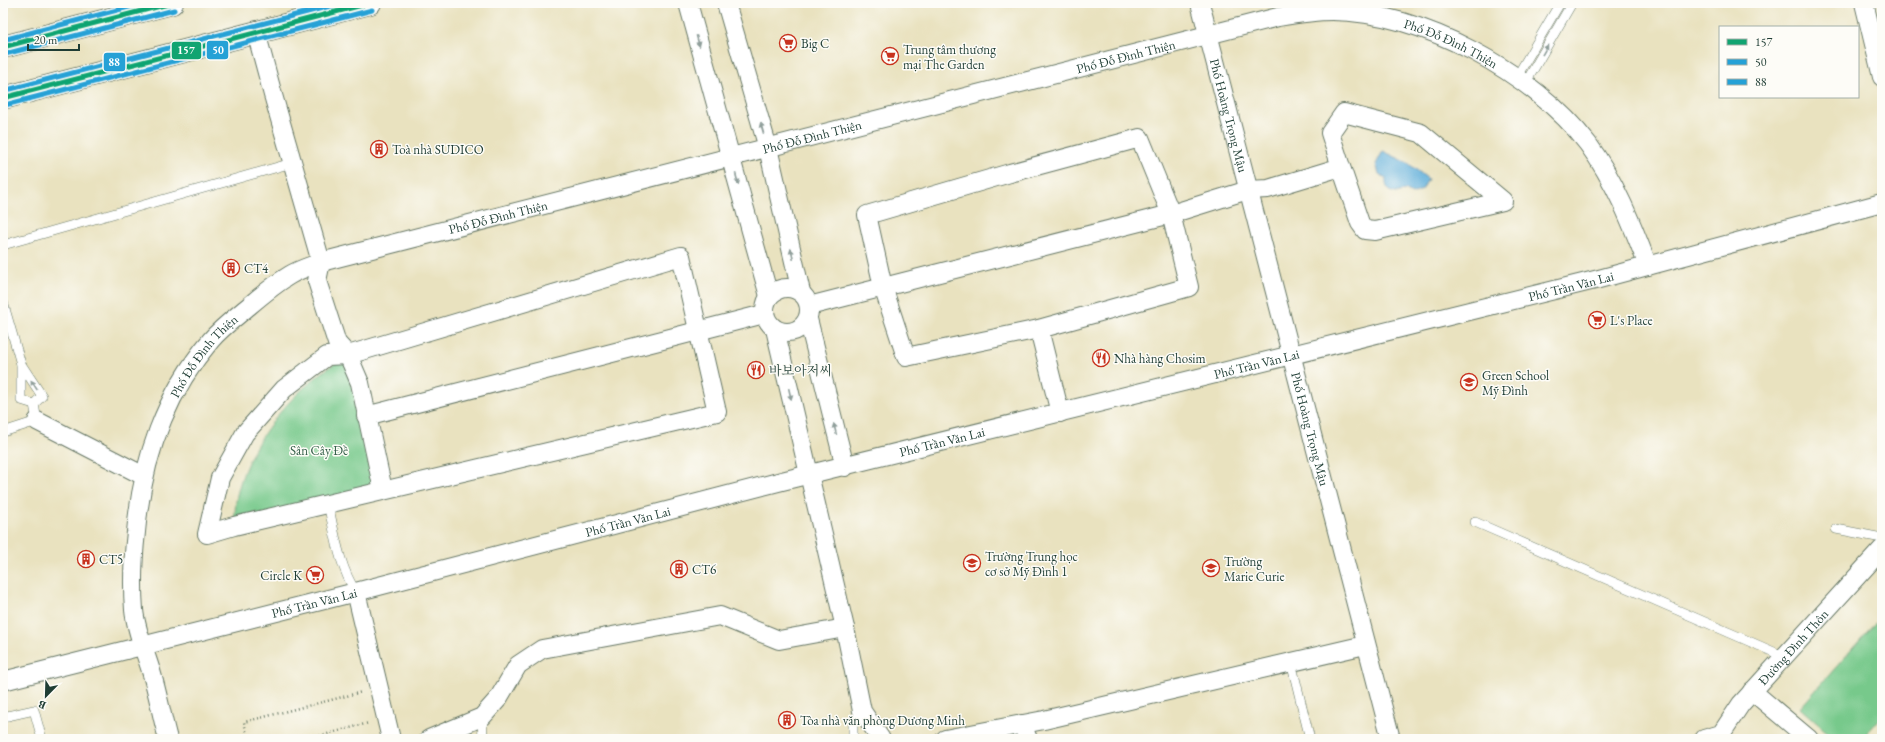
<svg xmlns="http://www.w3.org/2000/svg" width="1885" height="742" viewBox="0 0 1885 742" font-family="'EB Garamond','Noto Serif KR',serif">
  <rect width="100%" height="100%" fill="#fdfcf7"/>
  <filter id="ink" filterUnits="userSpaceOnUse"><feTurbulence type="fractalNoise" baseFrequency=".025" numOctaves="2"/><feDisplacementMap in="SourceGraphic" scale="8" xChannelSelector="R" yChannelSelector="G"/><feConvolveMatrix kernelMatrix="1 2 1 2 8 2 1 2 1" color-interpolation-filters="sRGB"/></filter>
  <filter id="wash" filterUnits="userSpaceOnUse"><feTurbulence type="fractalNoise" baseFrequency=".012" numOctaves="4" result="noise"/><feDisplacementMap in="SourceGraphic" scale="16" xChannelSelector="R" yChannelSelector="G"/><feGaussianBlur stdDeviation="0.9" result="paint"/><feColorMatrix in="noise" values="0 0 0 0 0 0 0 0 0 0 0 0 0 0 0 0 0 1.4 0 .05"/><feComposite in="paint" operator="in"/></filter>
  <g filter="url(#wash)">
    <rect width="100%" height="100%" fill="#e9e2bf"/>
    <g fill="#77c98b" stroke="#4b8360">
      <path d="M348,355L383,490L234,526C235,516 235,505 237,495C250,436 298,385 348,355Z"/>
      <path d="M1875,623L1882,629V716L1862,739H1835L1800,708Z"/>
    </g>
    <path fill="#60afda" stroke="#407687" d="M1383,151L1408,163L1428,179L1422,190L1412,194L1405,190L1396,193C1388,192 1385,186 1386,178L1379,174L1376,164Z"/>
  </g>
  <g filter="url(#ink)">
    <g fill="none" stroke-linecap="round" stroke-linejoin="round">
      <g stroke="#667765" stroke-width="10">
        <g id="service">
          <path d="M1516,78L1560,3"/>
          <path d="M1525,84L1572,3"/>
          <path d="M3,245L292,163"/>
          <path d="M3,302L21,364V400L34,404"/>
          <path d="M21,364L42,396L34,404"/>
          <path d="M3,432L37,421L34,404"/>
          <path d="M328,504C335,534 339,566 356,592"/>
          <path d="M1475,522L1783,656"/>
          <path d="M1836,529L1882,538"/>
          <path d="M1291,662L1310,739"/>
          <path d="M3,717L34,710L42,739"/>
          <path d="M482,717L483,739"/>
          <path d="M853,739V724L862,711"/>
        </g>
      </g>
      <g stroke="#667765" stroke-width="20">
        <g id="minor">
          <path d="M688,3L769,296"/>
          <path d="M726,3L768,148L801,292"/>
          <path id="s1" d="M1200,3L1391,739"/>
          <path d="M1864,3L1882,77"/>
          <path d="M256,32L273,95L321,262L317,281L337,343L348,355L360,383L383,490"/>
          <path d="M1140,138L1171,214L1189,287L1039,329L906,357L883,287L867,215L1010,173Z"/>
          <path d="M681,256L717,412L234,526L207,534L220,478L245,433L284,389L327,356L348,355Z"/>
          <circle cx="787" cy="310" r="22"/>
          <path d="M809,306L1171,214L1248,190L1268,189L1341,167L1360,223L1365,230L1375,231L1503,201L1421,133L1344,113L1330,133L1341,167"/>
          <path d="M808,319L845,467"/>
          <path d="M775,329L845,628L862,711L881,739"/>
          <path d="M1039,329L1060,413"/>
          <path d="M366,416L764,314"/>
          <path d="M37,421L144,476"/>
          <path d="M356,592L391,739"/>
          <path id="s2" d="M3,681L348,594L782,481L1599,279L1882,203"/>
          <path d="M1752,691L1809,739"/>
          <path d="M1022,724L1028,739"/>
          <path id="s3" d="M168,739C162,717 158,694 151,671C145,651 136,631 134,610C132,584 133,558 136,532C142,462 165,394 211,340C222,327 236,317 249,306C262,295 275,284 290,275C300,269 311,266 321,262L1278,17C1296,14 1314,11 1332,11C1421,11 1535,74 1588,144C1615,181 1632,224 1648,266"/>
          <path d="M429,739L482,717L498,699L518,665L542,649L720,616L779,640L845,628"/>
          <path d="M945,739L1044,720L1365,645"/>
          <path id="s4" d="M1704,739L1721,734L1741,704L1882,549"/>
        </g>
      </g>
      <g stroke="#667765" stroke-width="24">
        <g id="secondary">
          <path d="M3,47L172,3"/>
          <path d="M3,98L370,3"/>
        </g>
      </g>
      <g stroke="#667765" stroke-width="2.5" stroke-dasharray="1 3" stroke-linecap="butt">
        <path d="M248,739L244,722L362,692"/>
        <path d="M308,739L369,723"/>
      </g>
      <use href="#service" stroke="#fff" stroke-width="9"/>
      <use href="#minor" stroke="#fff" stroke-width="18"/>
      <use href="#secondary" stroke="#fff" stroke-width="22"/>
      <g stroke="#fdfcf7" stroke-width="8">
        <g id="bus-1">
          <path d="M3,47L172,3"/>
          <path d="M3,98L370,3"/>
        </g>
      </g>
      <g stroke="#fdfcf7" stroke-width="8">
        <g id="bus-2">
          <path d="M5,54L174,10"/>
          <path d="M5,105L372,10"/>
        </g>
      </g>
      <g stroke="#fdfcf7" stroke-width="8">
        <g id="bus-3">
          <path d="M3,40L144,3"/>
          <path d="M3,91L342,3"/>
        </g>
      </g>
      <use href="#bus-1" stroke="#11a471" stroke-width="5"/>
      <use href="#bus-2" stroke="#25a1d6" stroke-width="5"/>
      <use href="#bus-3" stroke="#25a1d6" stroke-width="5"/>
    </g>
    <defs><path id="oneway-solid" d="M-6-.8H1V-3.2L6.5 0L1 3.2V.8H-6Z"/></defs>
    <g fill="#8f9e9a">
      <use href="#oneway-solid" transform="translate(698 41) rotate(74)"/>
      <use href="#oneway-solid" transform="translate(1545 50) rotate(-60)"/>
      <use href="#oneway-solid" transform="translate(762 128) rotate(-106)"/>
      <use href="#oneway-solid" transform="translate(737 179) rotate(75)"/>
      <use href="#oneway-solid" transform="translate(792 254) rotate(-103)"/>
      <use href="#oneway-solid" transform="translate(34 385) rotate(-123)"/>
      <use href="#oneway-solid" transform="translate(790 394) rotate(77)"/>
      <use href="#oneway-solid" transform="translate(835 429) rotate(-104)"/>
    </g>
  </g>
  <defs>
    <g id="supermarket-ring" transform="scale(0.9)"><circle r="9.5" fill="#fdfcf7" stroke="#c8321e" stroke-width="1.5"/><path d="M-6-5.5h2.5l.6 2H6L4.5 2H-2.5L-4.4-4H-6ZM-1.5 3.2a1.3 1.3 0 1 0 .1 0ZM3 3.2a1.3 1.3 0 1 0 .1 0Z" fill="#c8321e"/></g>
    <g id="building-ring" transform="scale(0.9)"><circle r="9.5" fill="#fdfcf7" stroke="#c8321e" stroke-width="1.5"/><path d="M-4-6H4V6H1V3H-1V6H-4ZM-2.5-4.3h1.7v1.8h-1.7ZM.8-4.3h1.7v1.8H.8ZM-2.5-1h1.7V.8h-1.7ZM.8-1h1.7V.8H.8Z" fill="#c8321e"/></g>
    <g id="restaurant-ring" transform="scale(0.9)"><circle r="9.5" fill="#fdfcf7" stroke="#c8321e" stroke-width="1.5"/><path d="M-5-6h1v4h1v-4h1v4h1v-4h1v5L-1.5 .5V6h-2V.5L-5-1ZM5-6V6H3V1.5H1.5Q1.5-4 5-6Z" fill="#c8321e"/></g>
    <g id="school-ring" transform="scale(0.9)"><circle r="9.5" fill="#fdfcf7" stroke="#c8321e" stroke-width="1.5"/><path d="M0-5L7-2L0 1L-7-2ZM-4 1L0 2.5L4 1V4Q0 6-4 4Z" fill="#c8321e"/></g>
  </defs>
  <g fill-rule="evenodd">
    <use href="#supermarket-ring" x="788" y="43"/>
    <use href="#supermarket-ring" x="890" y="56"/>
    <use href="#building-ring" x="379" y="149"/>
    <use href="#building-ring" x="231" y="268"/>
    <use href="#supermarket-ring" x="1597" y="320"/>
    <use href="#restaurant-ring" x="1101" y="358"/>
    <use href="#restaurant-ring" x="756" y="370"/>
    <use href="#school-ring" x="1469" y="382"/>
    <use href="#building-ring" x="86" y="559"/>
    <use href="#school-ring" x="972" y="563"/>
    <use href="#school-ring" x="1211" y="568"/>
    <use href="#building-ring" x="679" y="569"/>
    <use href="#supermarket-ring" x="315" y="575"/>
    <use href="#building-ring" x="787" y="720"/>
  </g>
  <g text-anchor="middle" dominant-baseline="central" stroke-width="3" stroke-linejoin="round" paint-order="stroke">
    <g font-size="13" fill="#1f3d34" stroke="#fdfcf7" text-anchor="start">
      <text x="801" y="43">Big C</text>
      <text x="903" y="49">Trung tâm thương<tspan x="903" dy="15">mại The Garden</tspan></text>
      <text x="392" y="149">Toà nhà SUDICO</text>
      <text x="244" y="268">CT4</text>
      <text x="1610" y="320">L's Place</text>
      <text x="1114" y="358">Nhà hàng Chosim</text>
      <text x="769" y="370">바보아저씨</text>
      <text x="1482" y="375">Green School<tspan x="1482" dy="15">Mỹ Đình</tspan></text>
      <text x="985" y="556">Trường Trung học<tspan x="985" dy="15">cơ sở Mỹ Đình 1</tspan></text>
      <text x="99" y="559">CT5</text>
      <text x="1224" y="561">Trường<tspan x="1224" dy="15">Marie Curie</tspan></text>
      <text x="692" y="569">CT6</text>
      <text x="302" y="575" text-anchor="end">Circle K</text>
      <text x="800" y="720">Tòa nhà văn phòng Dương Minh</text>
    </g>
    <g font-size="13" fill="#1f3d34" stroke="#fdfcf7">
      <text stroke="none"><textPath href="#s3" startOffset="1724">Phố Đỗ Đình Thiện</textPath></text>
      <text stroke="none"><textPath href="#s3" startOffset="1388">Phố Đỗ Đình Thiện</textPath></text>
      <text stroke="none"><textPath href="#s1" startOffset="116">Phố Hoàng Trọng Mậu</textPath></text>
      <text stroke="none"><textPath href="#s3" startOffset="1064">Phố Đỗ Đình Thiện</textPath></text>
      <text stroke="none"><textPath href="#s3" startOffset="740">Phố Đỗ Đình Thiện</textPath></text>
      <text stroke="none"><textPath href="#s2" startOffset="1617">Phố Trần Văn Lai</textPath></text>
      <text stroke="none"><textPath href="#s3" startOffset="404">Phố Đỗ Đình Thiện</textPath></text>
      <text stroke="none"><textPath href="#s2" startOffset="1293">Phố Trần Văn Lai</textPath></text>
      <text stroke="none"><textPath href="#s1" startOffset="440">Phố Hoàng Trọng Mậu</textPath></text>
      <text stroke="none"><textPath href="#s2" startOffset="969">Phố Trần Văn Lai</textPath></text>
      <text stroke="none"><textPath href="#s2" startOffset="645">Phố Trần Văn Lai</textPath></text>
      <text stroke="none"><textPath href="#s2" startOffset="321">Phố Trần Văn Lai</textPath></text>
      <text stroke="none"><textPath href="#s4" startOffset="131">Đường Đình Thôn</textPath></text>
    </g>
    <g font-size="13" fill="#35604a" stroke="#fdfcf7">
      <text x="319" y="450">Sân Cây Đề</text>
    </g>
  </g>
  <g stroke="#fdfcf7" stroke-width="1.5">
    <rect x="206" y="40" width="23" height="20" rx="4" fill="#25a1d6"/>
    <rect x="171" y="41" width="31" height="19" rx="4" fill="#11a471"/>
    <rect x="103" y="52" width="23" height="20" rx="4" fill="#25a1d6"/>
  </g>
  <g font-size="11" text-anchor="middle" font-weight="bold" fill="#fff">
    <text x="218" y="54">50</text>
    <text x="186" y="54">157</text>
    <text x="114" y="66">88</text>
  </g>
  <rect width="1885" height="742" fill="none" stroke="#fdfcf7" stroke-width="16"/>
  <rect x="1719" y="26" width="140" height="72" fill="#fdfcf7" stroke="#a4b0a9"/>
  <rect x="1727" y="39" width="20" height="6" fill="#11a471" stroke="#a4b0a9"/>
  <text x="1755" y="46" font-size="12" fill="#1f3d34">157</text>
  <rect x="1727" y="59" width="20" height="6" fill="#25a1d6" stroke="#a4b0a9"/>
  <text x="1755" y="66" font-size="12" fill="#1f3d34">50</text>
  <rect x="1727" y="79" width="20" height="6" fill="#25a1d6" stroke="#a4b0a9"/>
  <text x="1755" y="86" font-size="12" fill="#1f3d34">88</text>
  <g transform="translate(46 696) rotate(203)" stroke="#fdfcf7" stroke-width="3" paint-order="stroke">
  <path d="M0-3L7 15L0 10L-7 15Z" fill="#1f3d34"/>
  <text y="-6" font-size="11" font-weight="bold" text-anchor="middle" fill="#1f3d34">B</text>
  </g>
  <path d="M28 44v6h51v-6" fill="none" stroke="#1f3d34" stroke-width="2"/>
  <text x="34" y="44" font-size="12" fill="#1f3d34" stroke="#fdfcf7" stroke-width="3" paint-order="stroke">20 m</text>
</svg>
